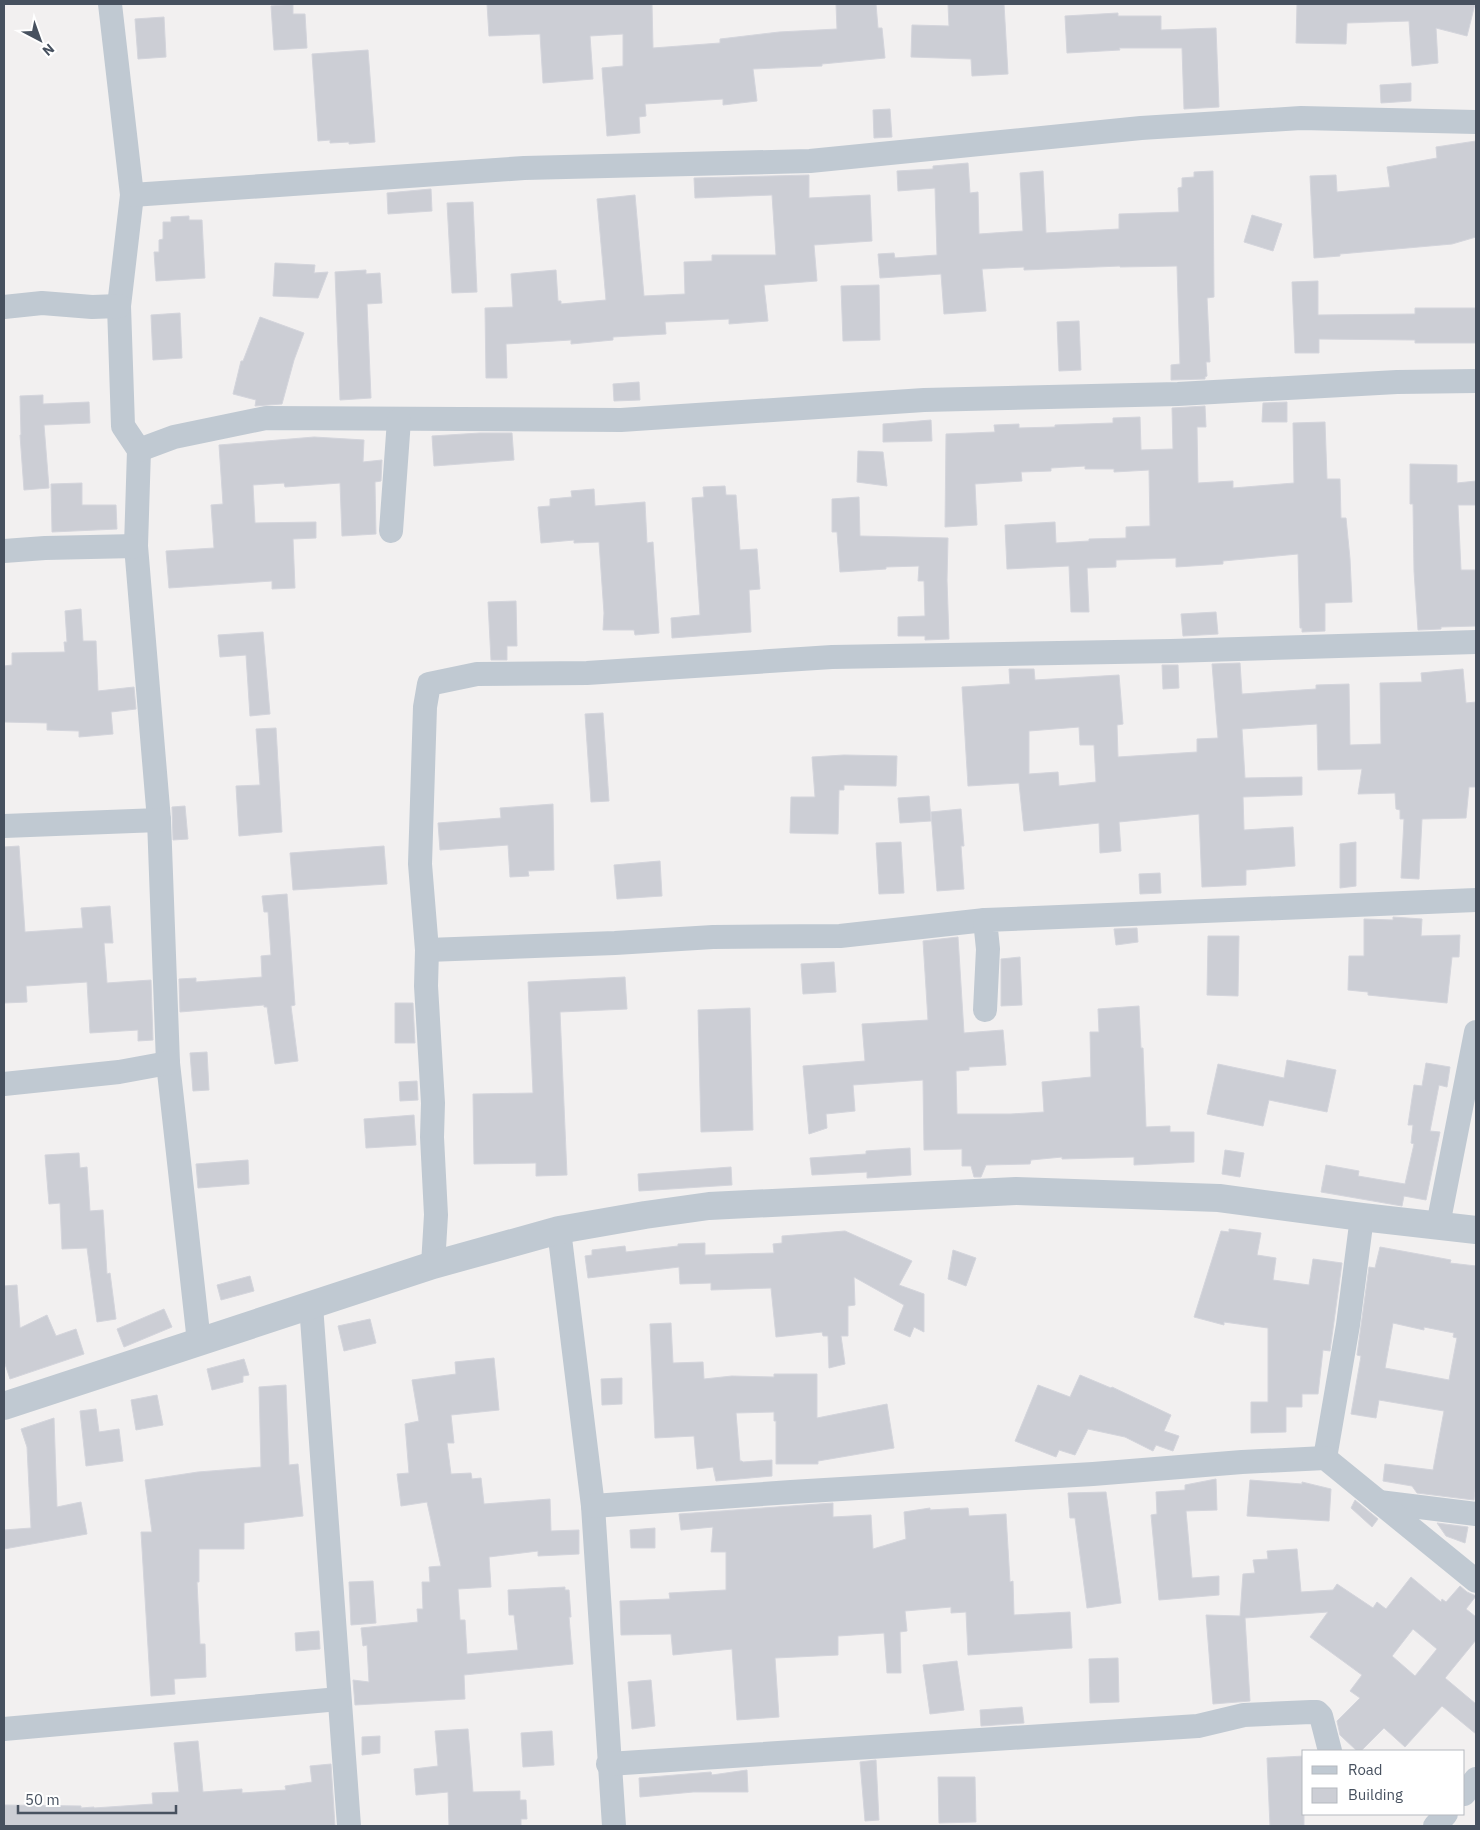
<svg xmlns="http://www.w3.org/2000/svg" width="1480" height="1830" viewBox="0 0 1480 1830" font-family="'IBM Plex Sans',sans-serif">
  <rect width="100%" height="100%" fill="#f2f0f0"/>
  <g fill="#ccced5" stroke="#d4d5dc" fill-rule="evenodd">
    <path d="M293,4V14H305L307,48L274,50L271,6Z"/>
    <path d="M487,4H652L653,48L720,43V39L779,32L837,29L836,4H876L878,28H882L885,58L822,64V66L753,69L757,101L723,105V99L645,104L646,116L639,117L640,133L607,136L602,68L623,66V34L590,36L593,79L543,83L540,34L489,36Z"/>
    <path d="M948,4H1004L1008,74L972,76L971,59L911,57L912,25L949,26Z"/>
    <path d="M1297,4H1475L1467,36L1436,28L1438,63L1412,66L1409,21L1347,23L1346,44L1296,43Z"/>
    <path d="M1118,13V16H1161V30L1216,28L1219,107L1184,109L1182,48H1119L1120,50L1067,53L1065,16Z"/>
    <path d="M164,17L166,57L138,59L135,19Z"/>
    <path d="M368,50L375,142L349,144V142L330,143V140L318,141L312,54Z"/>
    <path d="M1411,83V101L1381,103L1380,85Z"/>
    <path d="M890,109L892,137L874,138L873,110Z"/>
    <path d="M1476,141V237L1452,244L1340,254V256L1314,258L1310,176L1336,175L1337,192L1390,187L1387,167L1437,158L1436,147Z"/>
    <path d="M968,163L970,193L978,192L979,234L1023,231L1020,173L1043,171L1046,233L1119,229V214L1179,212L1178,188L1182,187V178L1194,177V172L1213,171L1214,297L1207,298L1210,362H1206L1207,376L1205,377V379L1171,380V365L1180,364L1177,266L1120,267V266L1024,270V267L982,269L986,311L944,314L941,274L880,278L878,254L894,253L895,258L937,255L935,188L898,191L897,171L933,169V166Z"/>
    <path d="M809,175V198L870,195L872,241L814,245L817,281L764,285L768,321L729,324V319L665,322L666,334L613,337V340L571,344V340L506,344L507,378H486L485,308L513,307L511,274L556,270L558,301H561V304L606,300L597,199L635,195L644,296L685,294L684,262L712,261V255H776L772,195L695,198L694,178Z"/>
    <path d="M431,189L432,211L388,214L387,193Z"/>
    <path d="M473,202L477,292L452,293L447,203Z"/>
    <path d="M1252,215L1282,224L1273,251L1244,242Z"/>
    <path d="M189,216V220H202L205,278L156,281L154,252H159V240L163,239V222H171V217Z"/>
    <path d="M275,263L315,265L314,273L328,272L318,298L273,296Z"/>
    <path d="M366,270V274L380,273L382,303L367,304L371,398L340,400L335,272Z"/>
    <path d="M1318,281V315L1415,314V308H1476V343H1415V340L1319,339V353H1295L1292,282Z"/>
    <path d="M879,285L880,340L843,341L841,286Z"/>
    <path d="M180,313L182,358L153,360L151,315Z"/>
    <path d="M260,317L304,333L294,360L282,404L255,406L256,400L233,394L241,361H243Z"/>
    <path d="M1079,321L1081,370L1059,371L1057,322Z"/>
    <path d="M639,382L640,400L614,401L613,384Z"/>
    <path d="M43,395V404L89,402L90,423L44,425L49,488L24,490L20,435H21L20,396Z"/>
    <path d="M1287,402V422H1262L1263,403Z"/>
    <path d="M1205,406L1206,427H1197L1198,483L1233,481V488L1294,483L1293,423L1325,422L1327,479H1340L1341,518H1346L1350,559L1352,602L1325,603V631L1302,632V628H1300L1298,554L1223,561V564L1176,567V558L1116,560V567L1087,568L1089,612H1071L1069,566L1007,569L1005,525L1055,522L1056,543L1089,541V539L1126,538V527L1150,526L1149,470L1114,472V469H1085V466L1051,468V471L1021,472L1022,481L975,484L977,525L945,527L946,434L995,432L994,425L1019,424V428L1055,427V425L1113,423V418L1140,417L1141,450L1173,449L1172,408Z"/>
    <path d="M931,420L932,441L883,442V424Z"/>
    <path d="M480,433H512L514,460L434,466L432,436Z"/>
    <path d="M314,437L364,440L363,462L382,460L381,481L375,482L376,534L342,536L340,483L285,487L284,483L253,485L255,523L316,522V538L293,539L295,588L272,589V581L169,588L166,551L214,548L211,505L223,504L219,445Z"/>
    <path d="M858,451L883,452L887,486L857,482Z"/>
    <path d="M1410,464L1457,465V483L1476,481V505H1458L1461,570H1476V626L1441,627V629L1418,630L1414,571L1413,504H1410Z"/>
    <path d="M82,483V505H116L117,529L52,532L51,484Z"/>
    <path d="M725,486L726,495H736L740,550L757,549L760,589L749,590L751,632L672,638L671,618L700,615L692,498L704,497L703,487Z"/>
    <path d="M594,489L595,506L645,502L647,543L653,542L659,633L635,635L634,630H603L604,613L599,542L574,543V540L541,543L538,507L550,506V499L572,497L571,491Z"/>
    <path d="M859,497L860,536L948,538L947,580L949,639L925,640V636H898V617L925,616L924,581H918L919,566L886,567V569L840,572L837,532H832V499Z"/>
    <path d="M516,601L517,646H507V660H491L488,602Z"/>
    <path d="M81,609L83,641H96L98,691L134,687L136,709L111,712L113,734L79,737V731L47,730V723L4,722V666L12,665V653L65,652L64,642H67L65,611Z"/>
    <path d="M1216,612L1218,634L1183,636L1181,614Z"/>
    <path d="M263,632L270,714L250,716L246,655L220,657L218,635Z"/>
    <path d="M1240,663L1242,694L1316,689V685L1349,684L1350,745L1381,744L1380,683L1422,682L1421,673L1463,669L1466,703L1476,702V787H1469L1466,818L1422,819L1419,879L1401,878L1404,819H1400V810L1396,809L1395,793L1358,794L1362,769L1318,770L1317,724L1242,729L1245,778L1302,777V795L1243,797L1244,830L1293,827L1295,866L1246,870V885L1202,887L1199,814L1119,822L1121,851L1100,853L1099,823L1024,831L1019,783L968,786L962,687L1010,684L1009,669H1034L1035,680L1119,675L1123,724L1117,725L1118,757L1197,752V739L1218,738L1212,664ZM1079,727L1080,745H1094L1096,782L1059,786L1058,772L1029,774V731Z"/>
    <path d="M1162,665H1178L1179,688L1163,689Z"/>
    <path d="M603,713L609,801L591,802L585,714Z"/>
    <path d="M276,728L282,832L239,836L236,786L260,785L256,729Z"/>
    <path d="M844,755L897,756L896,786L844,785V790H839L838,834L790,833L791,797H815L812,757Z"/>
    <path d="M929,796L931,821L900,823L898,798Z"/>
    <path d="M553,804L554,870L528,871L529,876L510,877L508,845L440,850L438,823L501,818L500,808Z"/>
    <path d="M185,806L188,839L173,840L172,807Z"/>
    <path d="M961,809L964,846H961L964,889L937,891L931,812Z"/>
    <path d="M901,842L904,893L879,894L876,843Z"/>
    <path d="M1356,842V886L1340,888V844Z"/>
    <path d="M19,846L25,932L83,928L81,908L110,906L113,943H104L107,983L151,980L153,1040L138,1041V1030L90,1033L87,982L26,986L27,1002L4,1003V847Z"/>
    <path d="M384,846L387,884L293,890L290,853Z"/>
    <path d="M660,861L662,896L617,899L614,865Z"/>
    <path d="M1160,873L1161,893L1140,894L1139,874Z"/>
    <path d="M287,894L295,1005L291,1006L298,1061L275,1064L267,1007H264V1005L180,1012L179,979L196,978V982L262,977L261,956L271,955L268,912H264L262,896Z"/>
    <path d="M1393,917L1422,919L1421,936L1460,935L1459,957H1452L1447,1003L1368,995V992L1348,990L1349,956H1364V919L1393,920Z"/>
    <path d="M1137,928L1138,942L1116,945L1114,929Z"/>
    <path d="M1208,936H1239L1238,996L1207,995Z"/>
    <path d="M958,937L964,1033L1003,1030L1006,1065L969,1067V1070L956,1071L957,1114H1011L1044,1112L1042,1082L1091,1077L1090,1032H1099L1098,1009L1139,1006L1141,1048H1143L1146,1127L1170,1126V1132H1194V1162L1134,1165V1157L1062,1159V1157L1031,1160L1030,1164L986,1165L981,1177H974L971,1166H962V1149L924,1150L923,1080L853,1085L855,1111L826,1114L827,1128L809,1134L803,1066L865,1061L862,1024L928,1020L923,941Z"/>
    <path d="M1020,957L1022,1005L1001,1006V959Z"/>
    <path d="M834,962L836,992L803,994L801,964Z"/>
    <path d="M625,977L627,1009L560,1012L567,1175L536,1176V1163L474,1164L473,1094L533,1093L528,982Z"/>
    <path d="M395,1003H413L415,1043H395Z"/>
    <path d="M750,1008L753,1130L701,1132L698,1010Z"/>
    <path d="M207,1052L209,1090L193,1091L190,1053Z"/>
    <path d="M1287,1060L1336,1070L1327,1112L1269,1100L1263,1126L1207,1114L1218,1064L1284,1078Z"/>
    <path d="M1426,1063L1450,1067L1447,1087L1439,1085L1430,1131L1440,1132L1426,1200L1404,1196L1402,1206L1321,1192L1326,1165L1359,1171L1358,1176L1405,1184L1414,1144L1411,1143L1413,1125H1408L1414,1085L1422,1086Z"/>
    <path d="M417,1081L418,1100L400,1101L399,1082Z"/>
    <path d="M414,1115L416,1145L366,1148L364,1119Z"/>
    <path d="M910,1148L911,1175L867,1178V1172L812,1175L810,1158L866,1154V1151Z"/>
    <path d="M1225,1150L1244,1153L1240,1177L1222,1174Z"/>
    <path d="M79,1153L80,1168L87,1167L90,1211L103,1210L107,1274L110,1273L116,1319L97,1322L87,1248L62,1249L60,1203L49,1204L45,1155Z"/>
    <path d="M248,1160L249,1184L198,1188L196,1164Z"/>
    <path d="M731,1167L732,1185L639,1191L638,1174Z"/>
    <path d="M1229,1229L1261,1233L1257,1255L1276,1258L1273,1280L1309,1285L1313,1259L1342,1263L1330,1351L1323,1350L1318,1394H1302V1407H1286V1432L1251,1433V1402H1268V1328L1224,1322V1325L1194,1317L1221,1231L1229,1232Z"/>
    <path d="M845,1231L912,1261L899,1285L924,1294V1332L914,1327L910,1337L894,1330L904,1305L854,1277L855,1305L848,1306V1336H841L845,1364L829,1368L828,1336H823L822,1332L776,1337L771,1288L711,1290V1283L680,1284L679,1267L588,1278L585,1256L592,1255V1250L625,1246L626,1252L678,1246V1244L705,1243V1255L774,1253L773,1244L782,1243V1236Z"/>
    <path d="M1380,1247L1451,1260L1450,1263L1476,1266V1482L1474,1500L1417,1493L1412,1486L1383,1481L1385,1464L1433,1470L1444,1411L1379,1400L1376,1418L1351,1414L1361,1356L1357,1355L1369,1267L1375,1268ZM1393,1323L1424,1330V1327L1454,1333L1453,1337L1457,1338L1449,1380L1385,1368Z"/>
    <path d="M953,1250L976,1258L966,1286L948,1279Z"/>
    <path d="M250,1276L254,1291L221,1300L217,1285Z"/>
    <path d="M17,1285L20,1328L47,1315L56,1336L76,1329L84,1354L10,1379L4,1361V1286Z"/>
    <path d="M164,1309L172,1327L124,1347L117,1329Z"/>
    <path d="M370,1319L376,1343L344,1351L338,1326Z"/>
    <path d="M671,1323L673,1363L703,1362L704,1379L732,1376L774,1377V1374H817V1418L887,1404L894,1448L818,1461V1464H776V1421H774V1412L736,1413L740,1461H742L743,1462L772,1460V1476L716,1481L713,1467L697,1469L694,1436L655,1438L650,1324Z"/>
    <path d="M494,1358L499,1410L451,1415L454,1443H447L451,1474L471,1473L472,1479L481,1478L484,1504L550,1499L551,1531L579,1530V1554L538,1556V1551L489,1557L491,1587L458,1589L460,1620H465L467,1654L518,1650L514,1615H509L508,1590L565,1587V1590H569L571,1617H569L573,1664L464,1675L465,1699L355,1705L353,1680L369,1682L367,1645L363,1646L361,1628L418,1622L417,1609H423L422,1582H430L429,1567L441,1566L427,1502L401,1506L397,1474L409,1473L405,1424L419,1421L412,1380L456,1374L455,1362Z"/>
    <path d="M244,1359L249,1375L243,1376V1382L212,1390L207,1369Z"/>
    <path d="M1080,1375L1111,1388L1112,1387L1171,1415L1164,1431L1179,1436L1173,1451L1156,1445L1153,1451L1125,1437L1088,1429L1075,1455L1059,1450L1056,1457L1015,1441L1038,1385L1070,1397Z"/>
    <path d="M622,1378V1404L602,1405L601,1379Z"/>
    <path d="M286,1385L289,1465L298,1464L303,1516L244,1523V1549H199V1582H197L200,1644H205L206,1677L174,1679L175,1694L151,1696L141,1532H152L145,1480L198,1472L261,1467L259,1387Z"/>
    <path d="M157,1395L163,1425L136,1430L131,1400Z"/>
    <path d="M96,1409L99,1432L119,1429L123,1461L86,1466L80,1411Z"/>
    <path d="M54,1418L57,1507L81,1502L87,1534L4,1549V1530L31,1528L27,1447L21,1429Z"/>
    <path d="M1216,1479L1217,1510L1186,1511L1192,1578L1219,1576V1595L1159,1600L1151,1515L1157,1514L1156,1492L1185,1490V1485Z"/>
    <path d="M1250,1480L1302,1484V1482L1331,1489L1329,1521L1247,1516Z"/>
    <path d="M1106,1492L1121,1603L1087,1608L1075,1518H1070L1068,1493Z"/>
    <path d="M1355,1500L1378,1519L1372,1527L1351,1508Z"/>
    <path d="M833,1503V1517L871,1515L873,1549L906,1539L904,1512L930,1508V1510L968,1508L969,1516L1006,1514L1010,1582L1013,1581L1014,1615L1070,1612L1072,1648L968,1655L966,1612L951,1613V1607L905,1611L907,1631L900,1632L901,1673H887L884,1633L838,1636V1655L775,1658L779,1717L737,1720L732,1649L673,1655L671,1634L621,1635L620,1601L670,1599L669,1593L726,1590V1552H711L713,1527L681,1530L679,1514Z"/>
    <path d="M1437,1523L1468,1527L1465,1543L1446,1536Z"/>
    <path d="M655,1528V1548H631L630,1530Z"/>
    <path d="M1297,1549L1301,1592L1333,1590L1337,1584L1373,1608L1377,1602L1386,1609L1411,1577L1441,1602L1442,1599L1446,1602L1460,1586L1467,1592L1476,1596L1466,1609L1476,1617V1640L1445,1678L1476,1704V1734L1442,1706L1405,1747L1384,1728L1361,1751H1357L1340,1735L1337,1721L1360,1698L1350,1691L1362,1675L1310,1637L1328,1612L1245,1618L1250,1701L1213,1704L1206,1615L1240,1616L1243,1574L1255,1573L1253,1560L1268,1559L1267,1551ZM1413,1629L1437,1649L1415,1676L1392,1656Z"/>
    <path d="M373,1581L376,1623L351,1625L349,1582Z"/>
    <path d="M319,1631L320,1649L296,1651L295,1633Z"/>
    <path d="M1118,1658L1119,1702L1090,1703L1089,1659Z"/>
    <path d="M957,1661L964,1710L930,1714L923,1665Z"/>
    <path d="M651,1680L655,1726L632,1729L628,1682Z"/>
    <path d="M1022,1707L1024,1723L981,1726L980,1710Z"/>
    <path d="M468,1729L473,1792L520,1791V1800H526L527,1819H521V1826H449L448,1792L416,1795L414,1769L438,1766L435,1731Z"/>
    <path d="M552,1731L554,1765L523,1767L521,1733Z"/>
    <path d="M380,1736V1753L362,1755V1737Z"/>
    <path d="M198,1741L203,1792L242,1789V1793L286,1790L285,1786L312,1782L310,1766L331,1764L335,1826H4V1805L81,1806V1808L94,1807V1808L153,1804L152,1793L179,1792L174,1743Z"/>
    <path d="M1304,1756V1826H1270L1267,1758Z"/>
    <path d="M876,1760L879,1820L865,1821L860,1762Z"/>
    <path d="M747,1770L748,1792H693L640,1797L639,1778L711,1772L712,1775Z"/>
    <path d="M938,1777H975L976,1822L939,1823Z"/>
  </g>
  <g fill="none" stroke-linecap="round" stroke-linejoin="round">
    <g stroke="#c0c9d2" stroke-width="24">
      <path d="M110,4L132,195L119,306L123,426L139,450L136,546L159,820L168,1063L199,1342"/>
      <path d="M132,195L524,168L810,161L1141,128L1301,118L1476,122"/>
      <path d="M4,307L42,303L92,307L119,306"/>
      <path d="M139,450L174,437L266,418L621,420L924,400L1178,394L1397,382L1476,381"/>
      <path d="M391,531L399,420"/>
      <path d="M4,551L45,548L136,546"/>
      <path d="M4,826L159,820"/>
      <path d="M427,950L615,943L713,937L840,936L985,920"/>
      <path d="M985,1010L988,949L985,920L1476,900"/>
      <path d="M4,1084L119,1072L168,1063"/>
      <path d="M1438,1225L1476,1032"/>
      <path d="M559,1230L593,1506L614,1826"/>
      <path d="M433,1265L436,1215L432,1137L433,1103L426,986L427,950L420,864L425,707L429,684L477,674L587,673L832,657L1171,651L1476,642"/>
      <path d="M311,1305L349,1826"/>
      <path d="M1325,1458L1348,1325L1362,1217"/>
      <path d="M1379,1502L1476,1514"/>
      <path d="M593,1506L791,1492L1093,1474L1242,1462L1325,1458L1476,1581"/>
      <path d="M4,1729L339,1699"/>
      <path d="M608,1764L1198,1726L1244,1715L1311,1712H1317L1321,1716L1330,1751"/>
      <path d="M1464,1794L1476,1779"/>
      <path d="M1435,1826L1446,1814"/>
    </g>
    <path stroke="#c0c9d2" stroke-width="28" d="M4,1406L433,1265L559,1230L645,1215L709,1206L1016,1191L1219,1198L1362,1217L1476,1230"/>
  </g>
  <rect width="1480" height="1830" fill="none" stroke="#47515f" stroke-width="10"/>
  <rect x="1302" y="1750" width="162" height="65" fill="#ffffff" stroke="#b5b9bf"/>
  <rect x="1312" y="1766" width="25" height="8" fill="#c0c9d2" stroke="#b5b9bf"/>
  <text x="1348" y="1775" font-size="15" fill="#47515f">Road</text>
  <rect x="1312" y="1788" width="25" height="15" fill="#ccced5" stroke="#b5b9bf"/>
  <text x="1348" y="1800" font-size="15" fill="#47515f">Building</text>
  <g transform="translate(40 40) rotate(139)" stroke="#ffffff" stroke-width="4" paint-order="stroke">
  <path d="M0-4L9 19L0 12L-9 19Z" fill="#47515f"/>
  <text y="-8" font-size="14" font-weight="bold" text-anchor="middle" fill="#47515f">N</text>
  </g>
  <path d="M18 1805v8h158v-8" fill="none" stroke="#47515f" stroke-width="2.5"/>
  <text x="25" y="1805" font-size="15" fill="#47515f" stroke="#ffffff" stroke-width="4" paint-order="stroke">50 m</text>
</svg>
